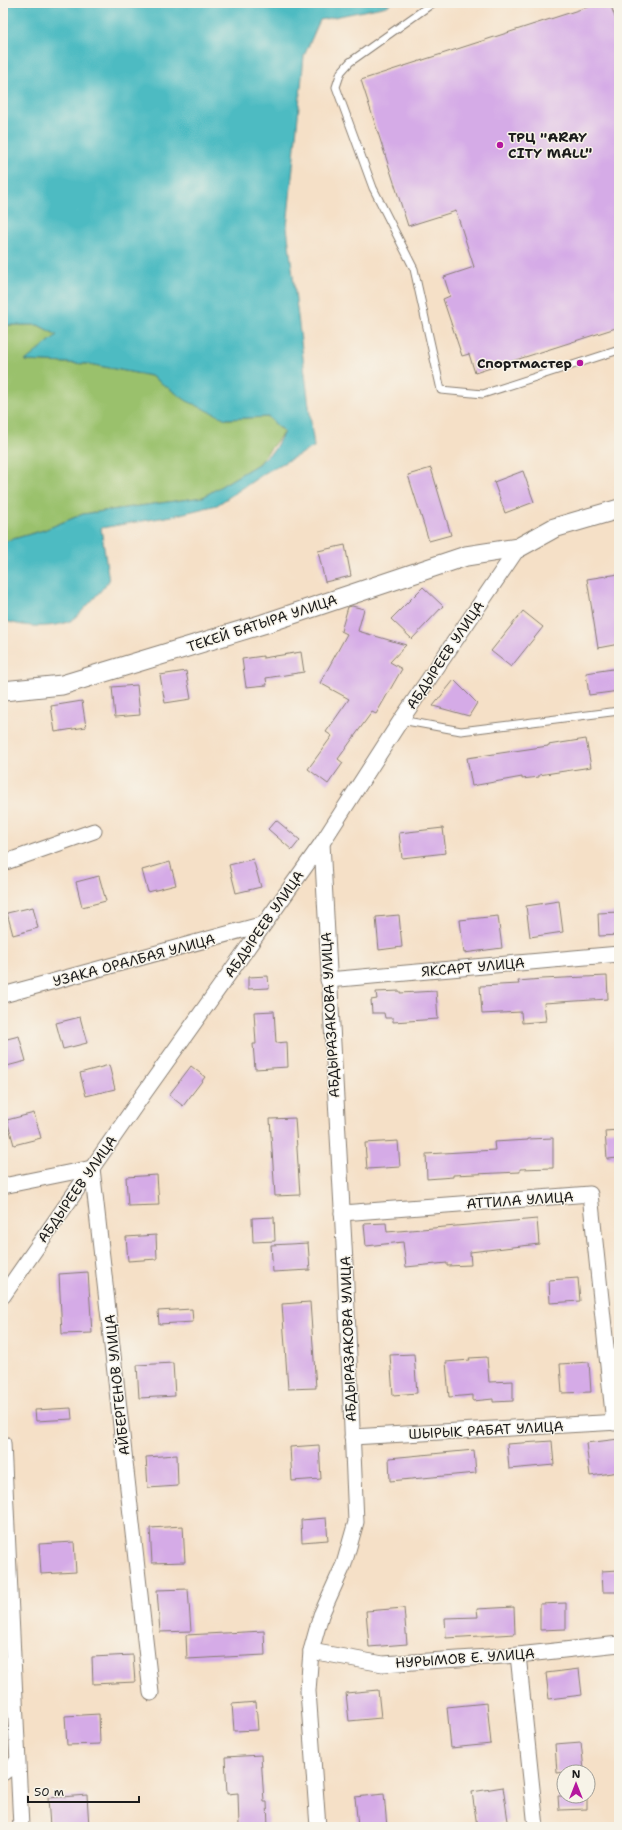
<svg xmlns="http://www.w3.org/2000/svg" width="622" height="1830" viewBox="0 0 622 1830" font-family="'Shantell Sans',sans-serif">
  <rect width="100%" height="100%" fill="#f7f3e8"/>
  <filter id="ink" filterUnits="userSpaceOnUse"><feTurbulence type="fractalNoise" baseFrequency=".025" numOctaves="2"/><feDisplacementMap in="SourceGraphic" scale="8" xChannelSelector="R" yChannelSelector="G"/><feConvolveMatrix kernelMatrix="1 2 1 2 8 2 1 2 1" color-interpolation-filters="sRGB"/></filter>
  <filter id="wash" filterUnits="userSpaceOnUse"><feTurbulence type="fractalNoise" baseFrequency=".012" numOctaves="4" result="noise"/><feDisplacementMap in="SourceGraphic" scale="16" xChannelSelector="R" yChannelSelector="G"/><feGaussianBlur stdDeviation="0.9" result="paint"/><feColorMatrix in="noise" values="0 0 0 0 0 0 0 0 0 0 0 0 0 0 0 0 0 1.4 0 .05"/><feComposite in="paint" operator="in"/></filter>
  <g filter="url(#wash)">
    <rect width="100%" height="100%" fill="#f5e0c7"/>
    <path fill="#9ac16c" stroke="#5b6e44" d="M3,325H38L57,335L26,361L89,364L151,376L226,419L268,417L284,432L258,464L203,497L83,514L44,530L3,542Z"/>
    <path fill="#4dbbc2" stroke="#346c6f" d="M3,3H391L387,6L320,20L304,56L287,227L314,447L268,471L217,505L172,516L101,528L109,581C102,589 78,618 70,621C51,629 22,627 3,620V542L44,530L83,514L203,497L258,464L274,450L284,432L268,417L226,419L187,401L151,376L89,364L25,361L57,335L38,325H3Z"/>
    <g id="blocks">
      <g fill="#d5abe7">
        <path d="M600,3H610L619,29V327L475,373L469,354L462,356L443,299L450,296L444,277L474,267L456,211L408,226L361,80Z"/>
        <path d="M431,468L451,535L429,541L408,475Z"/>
        <path d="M523,471L534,502L505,513L494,482Z"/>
        <path d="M345,545L351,576L325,582L318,551Z"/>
        <path d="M619,574V644L598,648L587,579Z"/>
        <path d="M423,587L443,606L412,639L391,619Z"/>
        <path d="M352,606L364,609L358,631L406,645L390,662L402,669L376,714L372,712L338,759L343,763L328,784L308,769L332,736L326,732L349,699L320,683L347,634L341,631L348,607Z"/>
        <path d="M523,611L543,627L511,667L491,651Z"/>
        <path d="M301,652L304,672L266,678L267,685L246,687L242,659L263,656V658Z"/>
        <path d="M619,668V691L589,695L586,673Z"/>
        <path d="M186,671L191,699L165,703L160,675Z"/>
        <path d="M454,680L477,703L469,716L433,706Z"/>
        <path d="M137,685L140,715L115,717L112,687Z"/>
        <path d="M82,701L86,727L55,732L51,706Z"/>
        <path d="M586,739L591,767L539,775V777L522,779V777L472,786L467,758L548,746V745Z"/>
        <path d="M276,820L300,840L292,850L268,829Z"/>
        <path d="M443,828L446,853L402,858L399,833Z"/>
        <path d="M253,859L261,887L236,893L229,865Z"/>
        <path d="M170,862L176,885L148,892L142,870Z"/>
        <path d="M99,876L106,901L82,907L76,882Z"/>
        <path d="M559,901L563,932L530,937L526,906Z"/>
        <path d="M33,907L38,928L13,935L7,913Z"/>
        <path d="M619,912V935L599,936L598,913Z"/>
        <path d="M399,915L402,947L379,950L376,917Z"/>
        <path d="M498,916L502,948L464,953L460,920Z"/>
        <path d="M268,976L269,988L248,989V977Z"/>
        <path d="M607,976L608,999L544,1003L546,1021L522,1023L521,1012L482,1014L480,986L519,984L518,981L542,979Z"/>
        <path d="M400,991V993L436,991L438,1019L393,1022V1018H385L384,1013H372L371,1000L377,999L376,992Z"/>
        <path d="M274,1011L276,1043L287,1042L288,1067L255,1069L253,1044H256L254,1012Z"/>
        <path d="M80,1017L87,1043L63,1049L56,1023Z"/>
        <path d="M19,1036L26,1061L3,1067V1040Z"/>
        <path d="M109,1065L115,1089L86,1096L80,1073Z"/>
        <path d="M191,1066L205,1077L183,1106L169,1095Z"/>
        <path d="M34,1113L41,1138L14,1145L7,1120Z"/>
        <path d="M295,1118L300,1195L275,1196L270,1119Z"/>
        <path d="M619,1130V1158L607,1159L605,1131Z"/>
        <path d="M553,1138V1168L520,1169V1172L453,1175V1177L427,1179L426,1154L495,1150L494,1142L528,1140V1139Z"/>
        <path d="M398,1141L400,1167L367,1169L365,1143Z"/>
        <path d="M157,1175L159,1205L128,1206L126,1177Z"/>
        <path d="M274,1217L275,1241L253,1242L252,1218Z"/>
        <path d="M537,1219L539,1244L470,1252L471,1265L447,1266V1263L406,1267L403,1242L366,1246L364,1224L386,1223L387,1232Z"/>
        <path d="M156,1235L157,1259L128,1261L126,1237Z"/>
        <path d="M308,1243L310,1270L273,1272L271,1245Z"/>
        <path d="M88,1272L92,1333L62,1334L59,1274Z"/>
        <path d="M578,1278L580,1301L550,1303L549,1280Z"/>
        <path d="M310,1302L316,1388L288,1389L282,1304Z"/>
        <path d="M192,1309L193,1322L159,1324L158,1311Z"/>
        <path d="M414,1354L417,1393L393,1395L390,1355Z"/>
        <path d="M487,1357L489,1382L513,1381V1401L493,1402V1399L473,1401V1395L449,1397L446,1362L470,1360L469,1358Z"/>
        <path d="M589,1362L591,1392L562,1393L560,1364Z"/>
        <path d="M173,1363L175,1396L139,1398L137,1365Z"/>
        <path d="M71,1408L72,1419L36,1421L35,1410Z"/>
        <path d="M619,1439V1472L590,1476L586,1443Z"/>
        <path d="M552,1441L554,1465L509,1469L507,1444Z"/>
        <path d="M319,1445L321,1479L292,1481L290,1447Z"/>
        <path d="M474,1450L476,1473L390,1481L389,1458Z"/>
        <path d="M177,1455L178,1486L148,1488L146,1457Z"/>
        <path d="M326,1518L328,1540L302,1542L301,1520Z"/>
        <path d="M183,1526L185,1562L152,1563L150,1528Z"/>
        <path d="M74,1542L76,1572L41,1574L39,1544Z"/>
        <path d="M619,1570V1592H603L602,1571Z"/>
        <path d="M188,1589L191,1631L160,1632L157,1590Z"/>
        <path d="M566,1603V1629L540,1630V1604Z"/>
        <path d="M514,1607L515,1634L446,1638L445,1618L478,1617L477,1609Z"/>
        <path d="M404,1608L407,1644L369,1647L366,1611Z"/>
        <path d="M264,1631L265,1655L187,1659L186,1635Z"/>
        <path d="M133,1655L135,1682L93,1684L92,1657Z"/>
        <path d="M579,1669L582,1695L549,1699L546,1673Z"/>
        <path d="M378,1690L381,1718L349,1721L346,1693Z"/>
        <path d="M256,1702L258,1730L234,1731L232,1704Z"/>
        <path d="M487,1703L491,1744L451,1748L447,1707Z"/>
        <path d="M99,1714L100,1744L67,1745L65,1716Z"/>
        <path d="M581,1742L584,1770L557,1773L555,1744Z"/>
        <path d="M261,1755L264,1802H267L268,1827H239L238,1793L227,1794L225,1757Z"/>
        <path d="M503,1787L508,1821L477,1826L472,1792Z"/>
        <path d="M384,1794L387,1827H358L355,1797Z"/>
        <path d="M87,1795L89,1827H50L48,1798Z"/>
        <path d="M558,1796H587V1809L559,1810Z"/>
      </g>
    </g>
  </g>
  <g filter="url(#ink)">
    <use href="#blocks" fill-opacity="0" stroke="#887e72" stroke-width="1"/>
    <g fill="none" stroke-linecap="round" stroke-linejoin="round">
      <g stroke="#887e72" stroke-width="9">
        <g id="service">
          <path d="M433,3L350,62L341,72L336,87L373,188L414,269L441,390L483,394L619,350"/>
          <path d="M401,720L461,731L619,711"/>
        </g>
      </g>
      <g stroke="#887e72" stroke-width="17">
        <g id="minor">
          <path d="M3,863L94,831"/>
          <path d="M328,980L619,954"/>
          <path d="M3,995L264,924"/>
          <path d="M3,1186L92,1168L151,1693"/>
          <path d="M342,1213L590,1194L614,1423"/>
          <path d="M3,1296L140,1099L322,843L401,720L518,548"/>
          <path d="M352,1437L619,1422"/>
          <path d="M3,1443L21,1827"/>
          <path d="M311,1651L383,1664L518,1655L619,1644"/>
          <path d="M518,1655L536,1827"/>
          <path d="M3,1773L17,1762"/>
          <path d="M318,1827L308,1691L311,1651L321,1615L344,1564L356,1522L345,1263L322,843"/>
        </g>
      </g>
      <g stroke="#887e72" stroke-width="21">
        <path id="tertiary" d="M3,691L62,685L263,624L466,556L518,548L554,528L619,509"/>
      </g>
      <use href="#service" stroke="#fff" stroke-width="7"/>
      <use href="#minor" stroke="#fff" stroke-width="15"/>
      <use href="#tertiary" stroke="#fff" stroke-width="19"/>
    </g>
  </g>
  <g fill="#b5179e" stroke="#f7f3e8" stroke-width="1.5">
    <circle cx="500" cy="145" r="4"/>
    <circle cx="580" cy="363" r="4"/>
  </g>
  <g text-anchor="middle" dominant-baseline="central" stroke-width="3" stroke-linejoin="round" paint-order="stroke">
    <g font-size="14" font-weight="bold" fill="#1c1c1c" stroke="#f7f3e8" text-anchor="start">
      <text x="508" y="137">ТРЦ "ARAY<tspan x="508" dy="16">CITY MALL"</tspan></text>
      <text x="572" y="363" text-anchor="end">Спортмастер</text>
    </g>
    <g font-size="14" fill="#1c1c1c" stroke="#f7f3e8">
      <text transform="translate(262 623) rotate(-18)">ТЕКЕЙ БАТЫРА УЛИЦА</text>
      <text transform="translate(445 655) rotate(-56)">АБДЫРЕЕВ УЛИЦА</text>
      <text transform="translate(264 924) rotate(-55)">АБДЫРЕЕВ УЛИЦА</text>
      <text transform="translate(134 960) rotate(-15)">УЗАКА ОРАЛБАЯ УЛИЦА</text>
      <text transform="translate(473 967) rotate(-5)">ЯКСАРТ УЛИЦА</text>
      <text transform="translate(330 1015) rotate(-93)">АБДЫРАЗАКОВА УЛИЦА</text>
      <text transform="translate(77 1189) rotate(-55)">АБДЫРЕЕВ УЛИЦА</text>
      <text transform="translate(520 1200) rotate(-4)">АТТИЛА УЛИЦА</text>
      <text transform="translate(348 1339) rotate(-92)">АБДЫРАЗАКОВА УЛИЦА</text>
      <text transform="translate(117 1385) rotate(-96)">АЙБЕРГЕНОВ УЛИЦА</text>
      <text transform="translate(486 1430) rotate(-3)">ШЫРЫК РАБАТ УЛИЦА</text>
      <text transform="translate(465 1658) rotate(-4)">НУРЫМОВ Е. УЛИЦА</text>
    </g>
  </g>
  <rect width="622" height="1830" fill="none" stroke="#f7f3e8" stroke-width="16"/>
  <g transform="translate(576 1784)"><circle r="19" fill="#f7f3e8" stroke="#9f9d96"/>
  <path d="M0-3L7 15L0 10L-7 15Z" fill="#b5179e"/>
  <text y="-6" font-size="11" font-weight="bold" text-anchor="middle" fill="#1c1c1c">N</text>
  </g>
  <path d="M28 1796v6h111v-6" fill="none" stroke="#1c1c1c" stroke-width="2"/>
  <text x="34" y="1796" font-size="12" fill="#1c1c1c" stroke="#f7f3e8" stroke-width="3" paint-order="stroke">50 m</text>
</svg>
